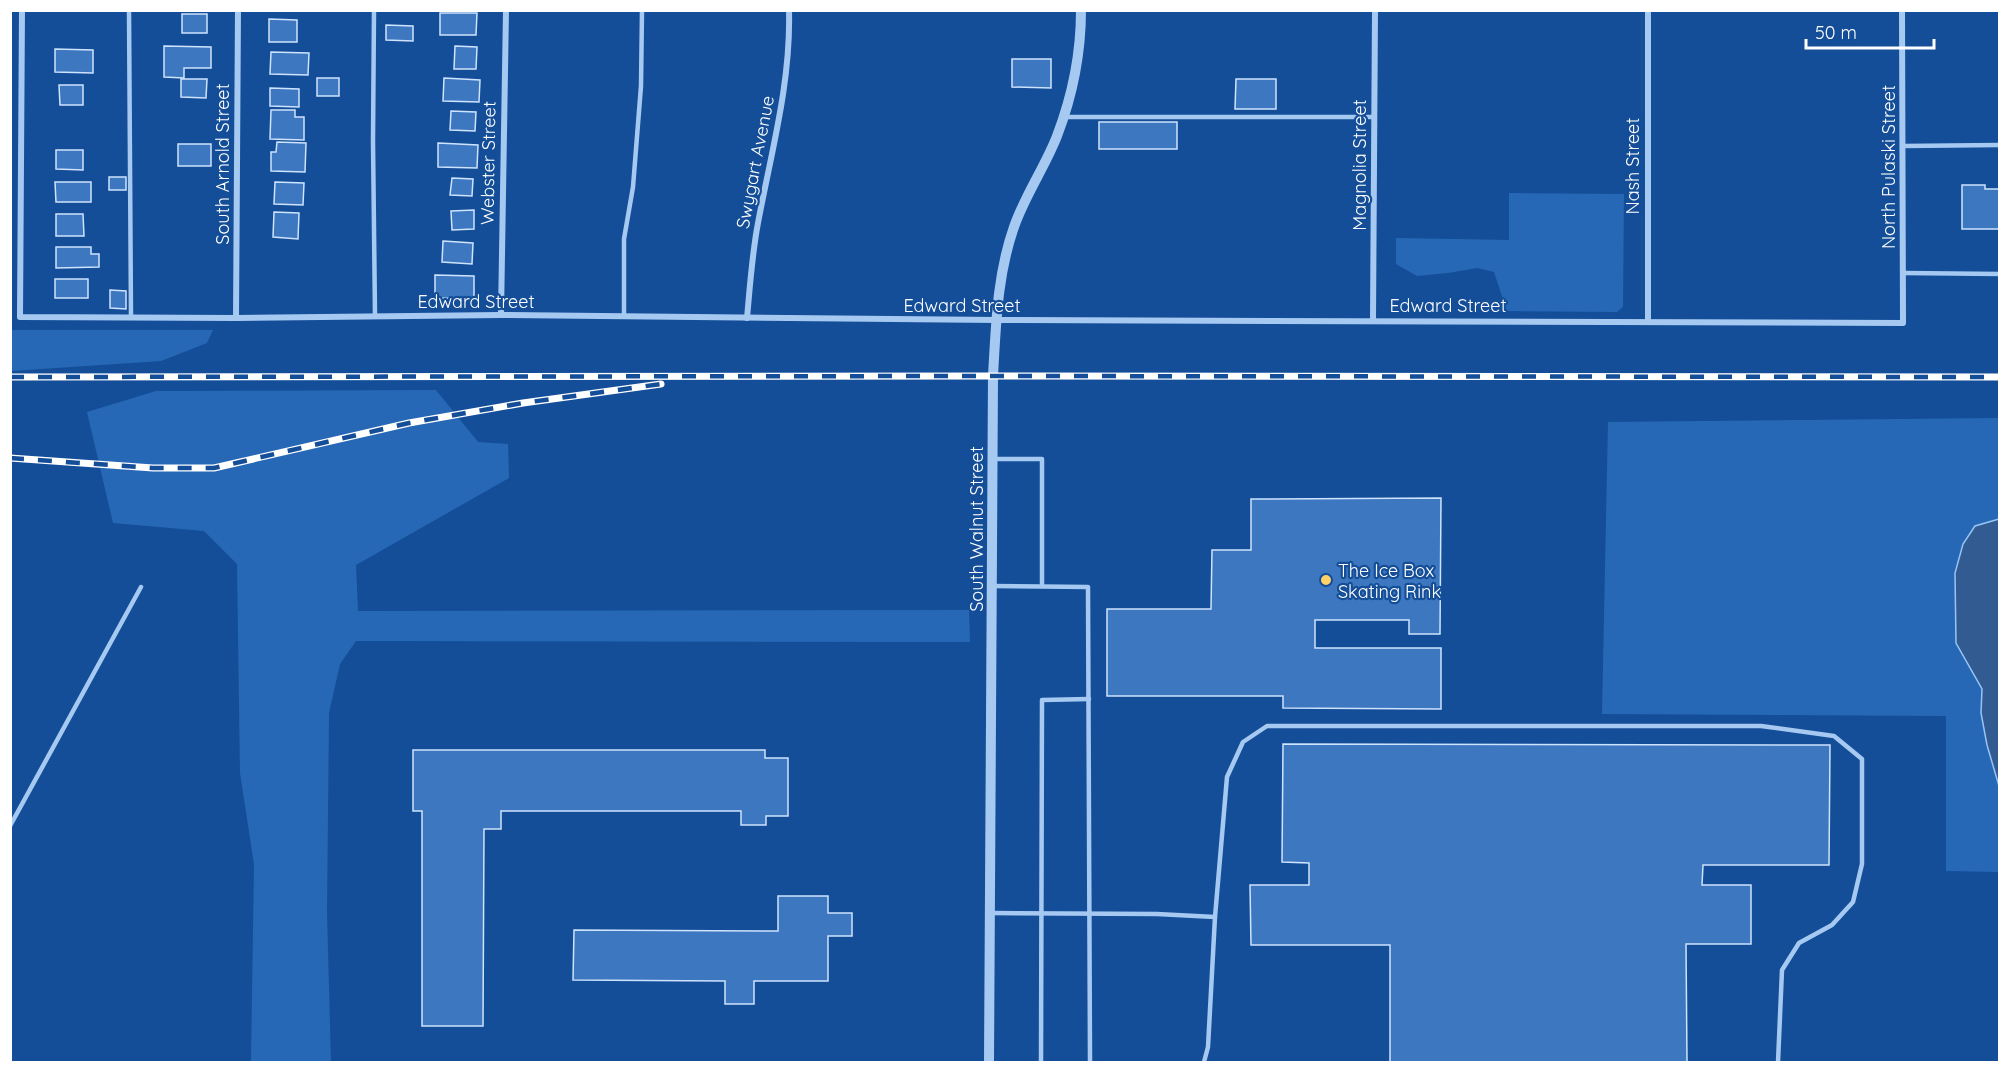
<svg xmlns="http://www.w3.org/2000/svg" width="2010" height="1073" viewBox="0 0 2010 1073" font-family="Quicksand,sans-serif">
  <rect width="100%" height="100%" fill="#144e98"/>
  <g fill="#2768b6">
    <path d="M1509,193L1624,194L1623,307L1617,312L1503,311L1502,296L1494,272L1477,268L1448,273L1417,276L1396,264V238L1509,240Z"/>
    <path d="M11,330H213L207,343L161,361L11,371Z"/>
    <path d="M436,390L478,442L508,444L509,478L356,565L358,611L969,610L970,642L356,641L340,664L329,713L327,913L331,1062H251L254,864L240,773L237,564L204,531L113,523L87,412L156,391Z"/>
    <path d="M1999,418V519H1998L1956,643L1982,689L1981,713L1999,786V872L1946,871V716L1602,714L1608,422Z"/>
  </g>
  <path fill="#325b91" stroke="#98c4f5" stroke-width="1.5" d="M1999,519H2000L1999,786L1987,745L1981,713L1982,689L1956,643L1955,573L1963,544L1975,526Z"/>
  <g fill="#3d77bf" stroke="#cee3fd" stroke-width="1.5">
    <path d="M440,13H477L476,35H440Z"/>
    <rect x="182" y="14" width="25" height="19"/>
    <path d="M269,19L297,20V42H269Z"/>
    <path d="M386,25L413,26V41L386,40Z"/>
    <path d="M164,46L211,47V68H184V78L164,77Z"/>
    <path d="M455,46L477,47L476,69H454Z"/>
    <path d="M55,49L93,50V73L55,72Z"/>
    <path d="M271,52L309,53L308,75L270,74Z"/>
    <path d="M1012,59H1051V88L1012,87Z"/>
    <rect x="317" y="78" width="22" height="18"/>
    <path d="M444,78L480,80L479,102L443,101Z"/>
    <path d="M181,79H207L206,98L181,97Z"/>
    <path d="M1236,79H1276V109H1235Z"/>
    <path d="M59,85H83V105H60Z"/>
    <path d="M270,88L299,89V107L270,106Z"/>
    <path d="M271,110H295V117H304V140L270,139Z"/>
    <path d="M451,111L476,112L475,131L450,130Z"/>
    <rect x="1099" y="122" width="78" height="27"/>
    <path d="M277,142L306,143L305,172L271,171V152H276Z"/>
    <path d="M438,143L478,145L477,168L438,167Z"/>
    <rect x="178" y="144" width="33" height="22"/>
    <path d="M56,150H83V170L56,169Z"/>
    <rect x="109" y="177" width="17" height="13"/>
    <path d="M452,178L473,179L472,196L450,195Z"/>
    <path d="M55,182H91V202H56Z"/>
    <path d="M275,182L304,183L303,205L274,204Z"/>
    <path d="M1962,185H1985V189H2000V229H1962Z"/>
    <path d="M474,210V229L452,230L451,211Z"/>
    <path d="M274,212L299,213L298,239L273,237Z"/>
    <path d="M56,214H83L84,236H56Z"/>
    <path d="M443,241L473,243L472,264L442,262Z"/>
    <path d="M56,247H91V254H99V267L56,268Z"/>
    <path d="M435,275L474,276V299L435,298Z"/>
    <rect x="55" y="279" width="33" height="19"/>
    <path d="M110,290L126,291V309L110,308Z"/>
    <path d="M1441,498L1440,634H1409V620H1315V648H1441V709L1283,708V696H1107V609H1211L1212,550H1251V499Z"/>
    <path d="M1283,744L1830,745L1829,865H1703L1702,885H1751V944H1686L1687,1062H1390V945H1251L1250,885H1309V863L1282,862Z"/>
    <path d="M413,750H765V758H788V816H766V825H741V811H501V829H484L483,1026H422V811H413Z"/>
    <path d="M778,896H828V913H852V936H828V981H754V1004H725V981L573,980L574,930L778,931Z"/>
  </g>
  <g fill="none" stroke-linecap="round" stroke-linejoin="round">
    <g stroke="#a6c9f2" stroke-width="4.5">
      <path d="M129,10L131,317"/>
      <path d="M374,10L373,141L375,316"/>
      <path d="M1066,117H1374"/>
      <path d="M1903,146L2000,145"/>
      <path d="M1903,273L2000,274"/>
      <path d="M624,316V239L633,187L641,86L642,10"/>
      <path d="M993,459H1042V585"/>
      <path d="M992,586L1088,587L1090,1062"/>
      <path d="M10,826L141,587"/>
      <path d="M990,913L1157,914L1215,917L1227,777L1243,742L1267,726H1761L1834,736L1862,759V864L1853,902L1832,925L1799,943L1782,970L1778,1062"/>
      <path d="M1041,1062L1042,700L1089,699"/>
      <path d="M1204,1062L1208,1047L1215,917"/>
    </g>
    <g stroke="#a6c9f2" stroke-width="6">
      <path d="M22,10L20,317L236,318L501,315L997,320L1903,323L1902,10"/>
      <path d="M501,315L506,10"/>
      <path d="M236,318L238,10"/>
      <path d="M747,318C750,286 752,254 758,223C771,153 791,83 789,10"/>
      <path d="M1373,320L1375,10"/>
      <path d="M1648,321V10"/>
    </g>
    <path stroke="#a6c9f2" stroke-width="10" d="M989,1062L993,376C996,325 997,275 1014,227C1025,195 1045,167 1057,136C1072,97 1081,52 1081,10"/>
    <g stroke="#fff" stroke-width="7">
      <g id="rail">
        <path d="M10,377L993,376L2000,377"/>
        <path d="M10,458L153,468H214L409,423L523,403L661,384"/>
      </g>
    </g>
    <use href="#rail" stroke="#144e98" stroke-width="4.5" stroke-dasharray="14" stroke-linecap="butt"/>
  </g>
  <circle fill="#ffd268" stroke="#144e98" stroke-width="2" cx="1326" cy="580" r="6"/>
  <g text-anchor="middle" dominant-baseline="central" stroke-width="4.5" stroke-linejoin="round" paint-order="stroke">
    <g font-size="18" fill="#fff" stroke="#144e98">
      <text transform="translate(755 162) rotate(-79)">Swygart Avenue</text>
      <text transform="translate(488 163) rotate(-89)">Webster Street</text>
      <text transform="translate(222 164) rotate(-90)">South Arnold Street</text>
      <text transform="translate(1359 165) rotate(-90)">Magnolia Street</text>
      <text transform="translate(1632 166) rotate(-90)">Nash Street</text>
      <text transform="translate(1888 167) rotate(-90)">North Pulaski Street</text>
      <text x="476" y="301">Edward Street</text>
      <text x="962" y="305">Edward Street</text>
      <text x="1448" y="305">Edward Street</text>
      <text transform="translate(976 529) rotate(-90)">South Walnut Street</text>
    </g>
    <g font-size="18" fill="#fff" stroke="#144e98" text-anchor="start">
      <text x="1338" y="570">The Ice Box<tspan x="1338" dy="21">Skating Rink</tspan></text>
    </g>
  </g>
  <rect width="2010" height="1073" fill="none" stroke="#ffffff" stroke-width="24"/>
  <path d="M1806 39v9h128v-9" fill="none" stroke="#ffffff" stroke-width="3"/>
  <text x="1815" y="39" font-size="18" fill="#ffffff" stroke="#144e98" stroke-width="4.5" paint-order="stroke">50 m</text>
</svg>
